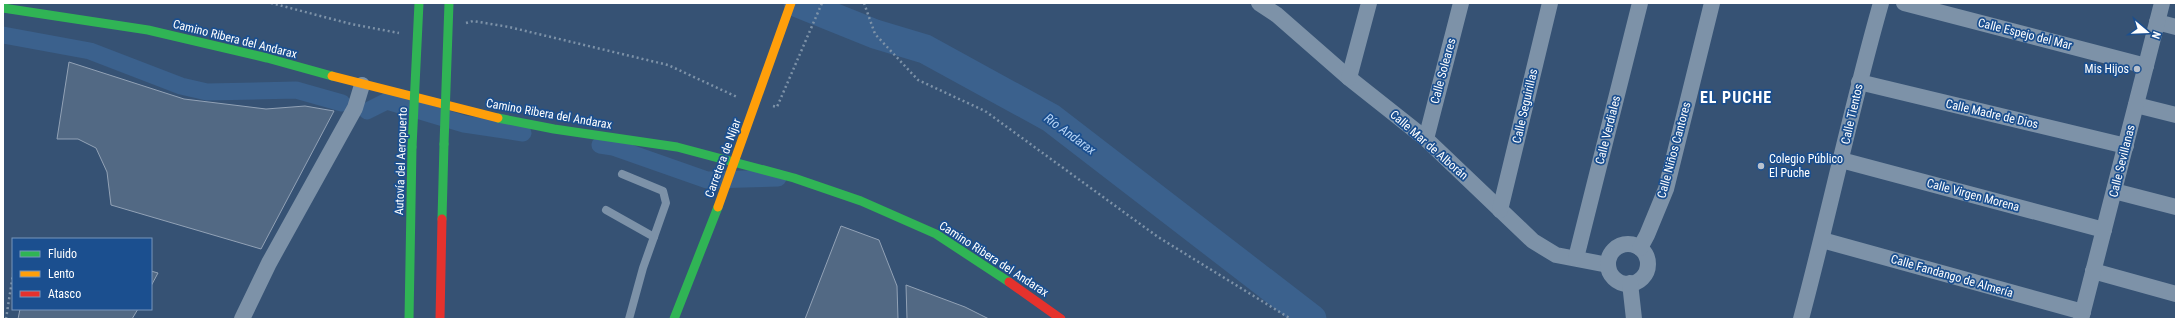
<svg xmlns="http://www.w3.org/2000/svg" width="2179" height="322" viewBox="0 0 2179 322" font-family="'Roboto Condensed',sans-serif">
  <rect width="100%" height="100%" fill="#365274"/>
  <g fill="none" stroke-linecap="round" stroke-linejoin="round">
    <g stroke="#3b618d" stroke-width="17">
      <path d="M3,35L90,51L181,86L207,92L296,90L342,103"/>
      <path d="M367,111L387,101L464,124L523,133"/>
      <path d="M600,145L613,147L707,180L778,178"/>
    </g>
    <path stroke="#3b618d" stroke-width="29" d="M798,3L875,34L925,49L1051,118L1312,319"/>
  </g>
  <g fill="#526984" stroke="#92a2b6">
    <path d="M69,62L184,99L266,109L305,106L334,111L261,249L111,205L107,172L96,148L78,139H57Z"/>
    <path d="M841,226L879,240L897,286L898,319H805Z"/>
    <path d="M151,271L158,273L151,286Z"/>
    <path d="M906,285L965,307L989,319H907Z"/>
    <path d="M20,309H138L132,319H18Z"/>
  </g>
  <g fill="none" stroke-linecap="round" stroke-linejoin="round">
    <g stroke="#7d92a8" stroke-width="2.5" stroke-dasharray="2 3" stroke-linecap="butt">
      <path d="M271,3L351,24L399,33"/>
      <path d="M864,3L875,34L918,80L985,111L1158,237L1291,319"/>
      <path d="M466,23L473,21L509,27L668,65L737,97"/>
      <path d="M773,106L777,107L822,3"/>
      <path d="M6,319L13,274"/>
    </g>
    <g stroke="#7d92a8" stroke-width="8">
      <path d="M622,174L663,191L666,203L643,268L629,319"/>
      <path d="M606,210L654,237"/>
    </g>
    <g stroke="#7d92a8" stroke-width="16">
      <path d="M1259,3L1277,15L1349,78L1426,139L1533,241L1556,255L1608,265"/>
      <path d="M1904,3L2146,66"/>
      <path d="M2157,22L2176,27"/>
      <path d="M1349,78L1369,3"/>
      <path d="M1859,82L2126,146"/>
      <path d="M2136,105L2176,115"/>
      <path d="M1426,139L1461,3"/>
      <path d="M1841,160L2104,230"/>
      <path d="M2114,191L2176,207"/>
      <path d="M1500,210L1550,3"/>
      <path d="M1822,240L2083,312"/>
      <circle cx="1628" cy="264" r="20"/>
      <path d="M1640,248L1647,235L1666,189L1712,3"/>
      <path d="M1576,258L1640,3"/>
      <path d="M2093,271L2176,294"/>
      <path d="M1630,283L1634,319"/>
      <path d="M242,319L269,263L355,108L362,85"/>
      <path d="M1801,319C1829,214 1851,108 1881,3"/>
      <path d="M2081,319L2162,3"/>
    </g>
    <g stroke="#30b455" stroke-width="9">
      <path d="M3,8L148,30L267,58L332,76"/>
      <path d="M498,118L554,129L677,147L794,178L861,201L936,234L1009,282"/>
      <path d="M442,219L444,144"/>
      <path d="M409,319L412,147"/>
      <path d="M674,319L718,207"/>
    </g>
    <path stroke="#ff9f0a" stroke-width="9" d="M332,76L498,118"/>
    <g stroke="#e5322d" stroke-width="9">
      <path d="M1009,282L1061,319"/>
      <path d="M440,319L442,219"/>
    </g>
    <g stroke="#30b455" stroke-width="9">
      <path d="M444,144L449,3"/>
      <path d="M412,147L419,3"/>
    </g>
    <path stroke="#ff9f0a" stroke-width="9" d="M718,207L791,3"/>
  </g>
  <g fill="#b9c2ce" stroke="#1b4f8f" stroke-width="1.5">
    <circle cx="2137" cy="69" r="4"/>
    <circle cx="1761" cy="166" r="4"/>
  </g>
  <g text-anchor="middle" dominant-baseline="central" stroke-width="3.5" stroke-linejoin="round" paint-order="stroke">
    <g font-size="12" fill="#fff" stroke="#1b4f8f">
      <text transform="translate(2025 34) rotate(14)">Calle Espejo del Mar</text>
      <text transform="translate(235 39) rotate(14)">Camino Ribera del Andarax</text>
      <text transform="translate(1443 71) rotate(-75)">Calle Soleares</text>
      <text transform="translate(1525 106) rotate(-77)">Calle Seguirillas</text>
      <text transform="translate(549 114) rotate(10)">Camino Ribera del Andarax</text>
      <text transform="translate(1852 114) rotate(-77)">Calle Tientos</text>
      <text transform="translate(1992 114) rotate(13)">Calle Madre de Dios</text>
      <text transform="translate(1608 130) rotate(-76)">Calle Verdiales</text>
      <text transform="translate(1429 145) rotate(41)">Calle Mar de Alborán</text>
      <text transform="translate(1674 150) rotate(-75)">Calle Niños Cantores</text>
      <text transform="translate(723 158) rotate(-70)">Carretera de Níjar</text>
      <text transform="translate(401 161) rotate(-88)">Autovía del Aeropuerto</text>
      <text transform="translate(2122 161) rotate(-76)">Calle Sevillanas</text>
      <text transform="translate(1973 195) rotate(15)">Calle Virgen Morena</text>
      <text transform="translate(994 259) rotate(33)">Camino Ribera del Andarax</text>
      <text transform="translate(1952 276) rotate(16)">Calle Fandango de Almería</text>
    </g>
    <g font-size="12" fill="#fff" stroke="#1b4f8f" text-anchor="end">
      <text x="2129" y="69">Mis Hijos</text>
      <text x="1769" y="159" text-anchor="start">Colegio Público<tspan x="1769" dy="14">El Puche</tspan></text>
    </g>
    <g font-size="13" font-style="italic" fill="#b5d3f5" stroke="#1b4f8f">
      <text transform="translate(1070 134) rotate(36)">Río Andarax</text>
    </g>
    <g font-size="16" font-weight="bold" letter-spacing="1" fill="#fff" stroke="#1b4f8f">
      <text x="1736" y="97">EL PUCHE</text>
    </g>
  </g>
  <rect width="2179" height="322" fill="none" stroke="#ffffff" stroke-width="8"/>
  <rect x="12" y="238" width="140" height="72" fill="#1b4f8f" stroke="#7695bc"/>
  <rect x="20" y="251" width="20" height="6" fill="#30b455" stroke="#7695bc"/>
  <text x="48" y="258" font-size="12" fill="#ffffff">Fluido</text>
  <rect x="20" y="271" width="20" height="6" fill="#ff9f0a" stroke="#7695bc"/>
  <text x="48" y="278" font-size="12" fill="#ffffff">Lento</text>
  <rect x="20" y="291" width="20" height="6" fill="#e5322d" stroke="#7695bc"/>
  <text x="48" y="298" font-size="12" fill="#ffffff">Atasco</text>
  <g transform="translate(2147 32) rotate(109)" stroke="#1b4f8f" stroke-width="3" paint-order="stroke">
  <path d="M0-3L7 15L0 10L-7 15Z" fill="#ffffff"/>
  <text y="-6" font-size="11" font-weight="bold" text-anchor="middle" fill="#ffffff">N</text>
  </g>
</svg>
